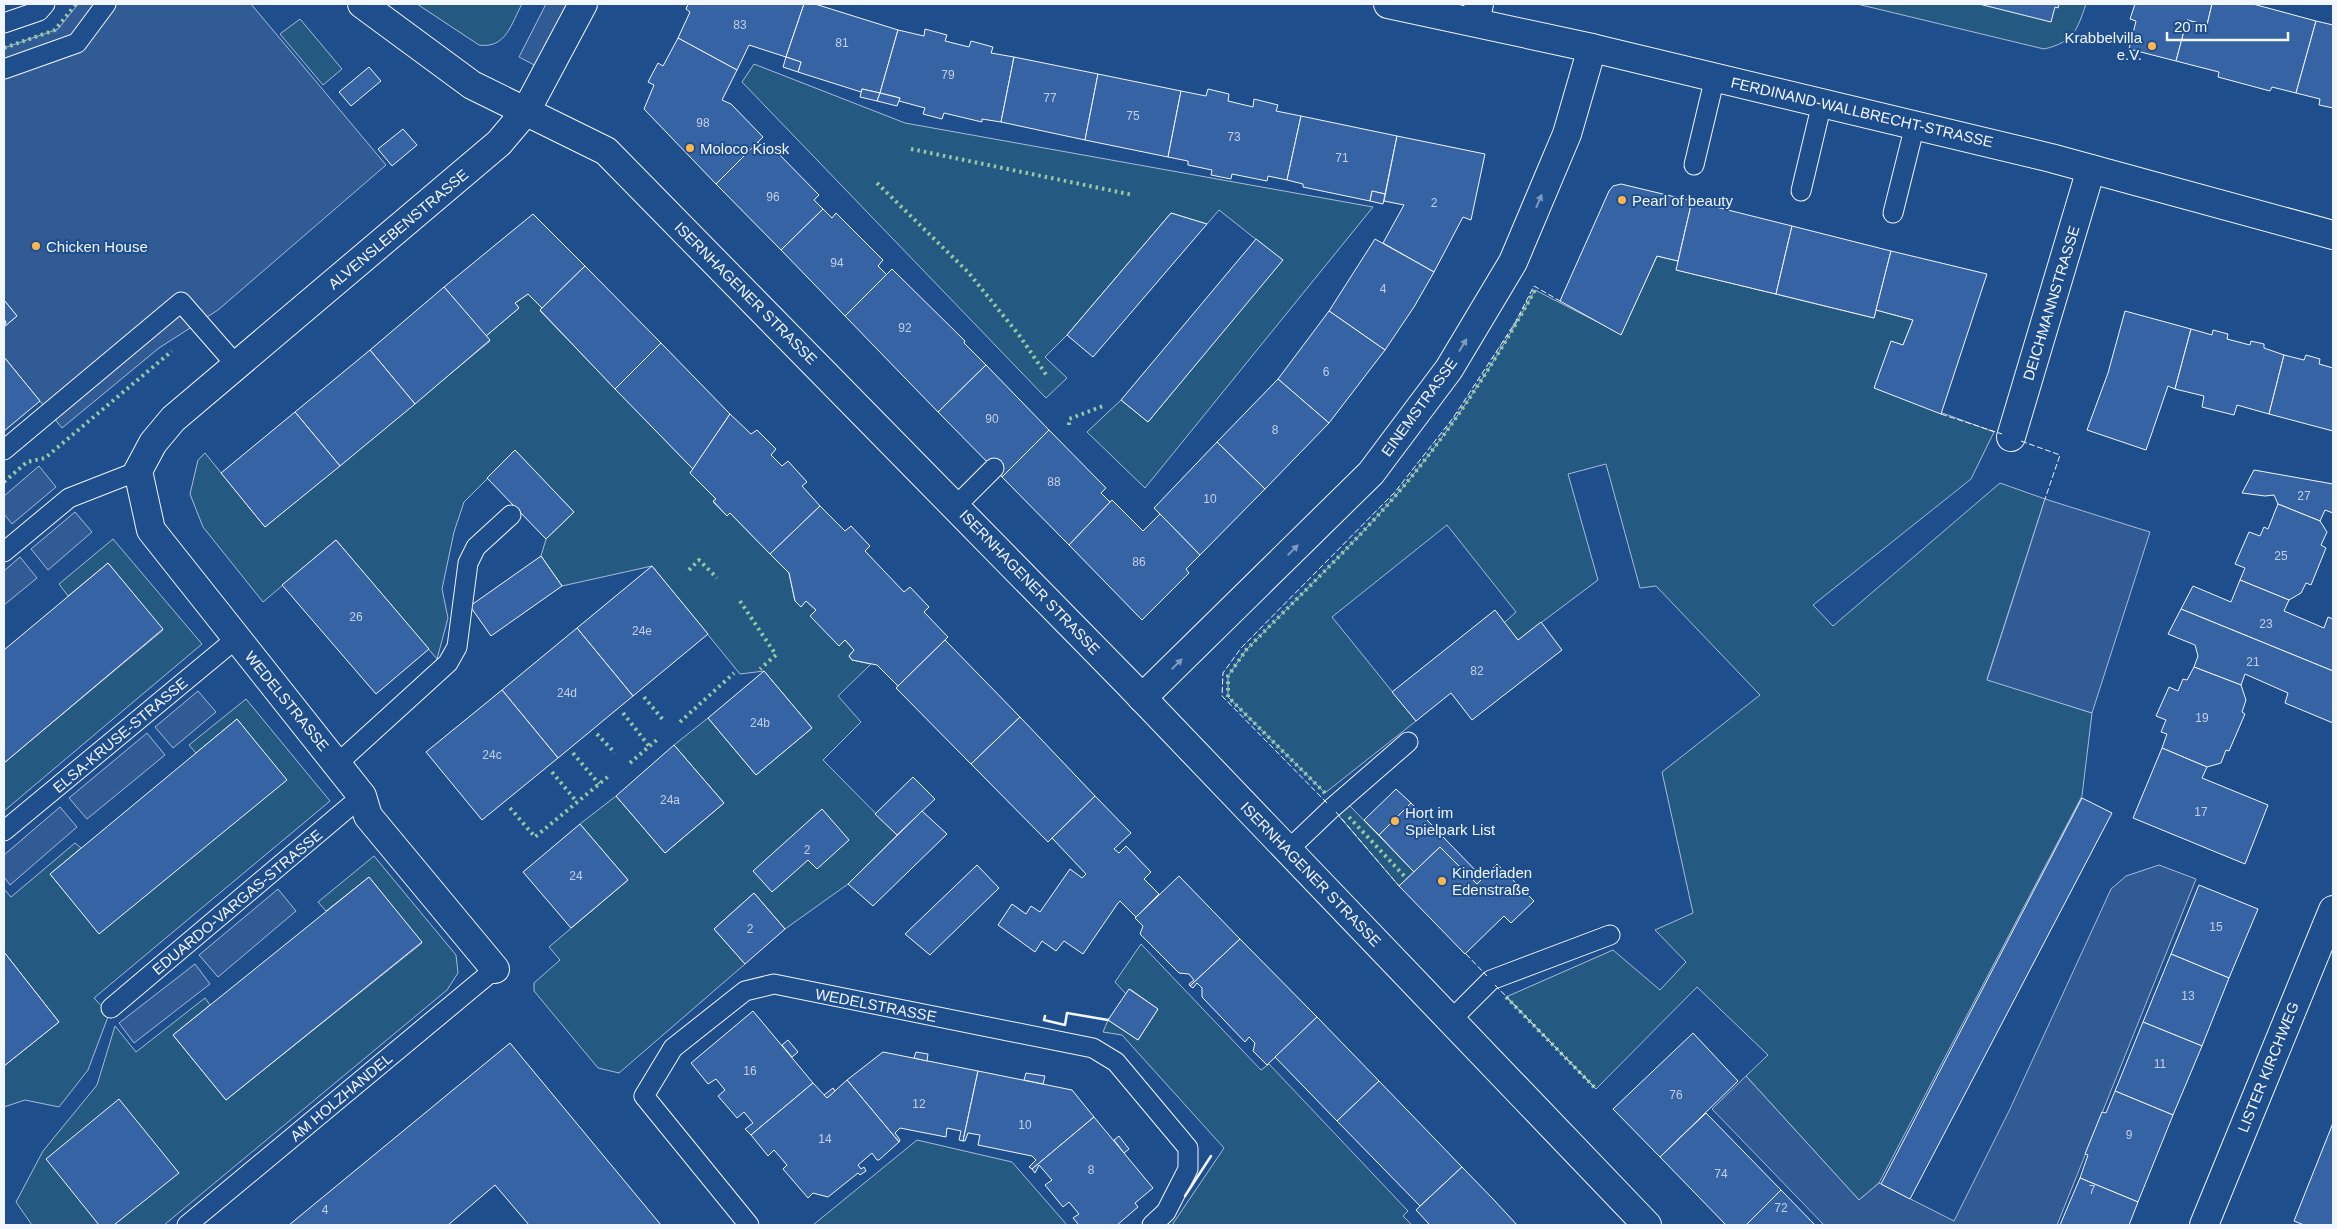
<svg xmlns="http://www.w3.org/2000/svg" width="2337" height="1229" viewBox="0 0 2337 1229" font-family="Arial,sans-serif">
  <rect width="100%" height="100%" fill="#1f4e8c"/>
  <g fill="#245a82" stroke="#a8bbd7">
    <path d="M417,4H522C511,24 506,49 479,45Z"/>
    <path d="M1857,4H2086C2077,30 2074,42 2044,49Z"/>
    <path d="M300,19L342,69L323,85L280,34Z"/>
    <path d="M754,64L905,123L1373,207L1145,488L1087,432L1121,400L1148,422L1282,260L1219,210L1207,224L1171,213L1067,335L1045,357L1067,378L1046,398L742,82Z"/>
    <path d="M1657,256L1678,261L1677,270L1874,318L1876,310L1913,320L1903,345L1891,342L1875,388L1994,432L1971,479L1813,605L1833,626L2000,483L2045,499L1987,679L2092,713L2082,796L1879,1183L1859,1200L1746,1076L1768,1055L1697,987L1596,1089L1506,997L1613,950L1660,990L1686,962L1655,930L1693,913L1662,772L1760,695L1656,586L1640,588L1606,464L1568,474L1598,580L1518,640L1504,623L1516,612L1447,525L1332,617L1416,721L1325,793L1228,697V676L1246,650C1296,599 1350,548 1397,494C1451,431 1495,362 1535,290L1621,334Z"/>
    <path d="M528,294L542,308L540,311L693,469L690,473L716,499L713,502L727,516L730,513L789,573L795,601H806L816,610L839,645L845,640L854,650L849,656L852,660L871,664L838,696L861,722L823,760L897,835L848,884L785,929L754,893L714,929L745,964L619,1073L598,1068L534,991V983L560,960L549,947L628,880L580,824L616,796L665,853L724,803L674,745L708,718L756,775L812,728L764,671L740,674L652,566L562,586L541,556L546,539L574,512L515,451L464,502L454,532L442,589L448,618L437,659L336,540L263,602L203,527L190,494L198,460L205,453L265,527L490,341L486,336L519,308L515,303Z"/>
    <path d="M113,539L202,644L4,811V763L163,630L108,563L68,596L59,584Z"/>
    <path d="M246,699L330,801L94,998L109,1014L88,1070L59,1107L25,1100L4,1107V1066L59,1022L4,952V889L11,897L75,843L81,848L50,874L99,933L286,780L237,719L196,753L189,745Z"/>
    <path d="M1349,805L1414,872L1399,886L1338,815Z"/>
    <path d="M374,856L456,955L458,973L447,990L164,1225H32L16,1202L43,1151L97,1085L115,1026L136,1052L205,998L210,1005L173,1035L226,1100L422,943L369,877L326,911L318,902Z"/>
    <path d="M1141,944L1261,1070L1269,1064L1408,1211L1403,1216L1412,1225H1172L1224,1148L1122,1035L1103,1032L1108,1020L1138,1040L1158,1009L1130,989L1126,994L1115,982Z"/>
    <path d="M917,1140L1012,1162L1067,1225H813Z"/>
  </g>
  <g fill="#305b95" stroke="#a8bbd7">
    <path d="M78,4H251L386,165L218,310L159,348L62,428L4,357V327L17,316L4,300V48L58,29Z"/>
    <path d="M546,4H567L536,66L519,57Z"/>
    <path d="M39,466L56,487L12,524L4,514V496Z"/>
    <path d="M2045,499L2150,532L2092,713L1987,680Z"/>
    <path d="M75,512L92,532L48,570L31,549Z"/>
    <path d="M20,557L37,578L4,605V571Z"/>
    <path d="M198,691L216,712L173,748L155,727Z"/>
    <path d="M147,733L165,755L87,819L69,798Z"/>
    <path d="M60,807L77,827L10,885L4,877V855Z"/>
    <path d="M2159,865L2196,879L2057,1225H1824L1712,1109L1746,1076L1859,1200L1879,1183L1954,1221L2010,1109L2111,889L2126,876Z"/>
    <path d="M278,889L296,911L218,977L199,955Z"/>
    <path d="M195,964L210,984L134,1043L119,1023Z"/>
  </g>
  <g fill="#3563a3" stroke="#f2f6ff">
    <path d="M688,4H804L786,57L749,45L737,70L678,38L690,12L686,9Z"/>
    <path d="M804,4H815L898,30L880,93L862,89L861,92L798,72L801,62L786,57Z"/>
    <path d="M1979,4H2059L2058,8L2055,7L2051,22Z"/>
    <path d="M2135,4H2212L2207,25L2187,20L2176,61L2129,49L2136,21L2130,19Z"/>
    <path d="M2212,4H2253L2316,21L2296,93L2272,87L2270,91L2218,77L2219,72L2176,61L2187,20L2207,25Z"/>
    <path d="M2316,21L2333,25V108L2319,105L2320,99L2296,93Z"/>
    <path d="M925,29L947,35L945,41L969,47L971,41L993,47L991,53L1014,57L1001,122L982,119V122L944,113L942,119L923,114L925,108L899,101L900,98L880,93L898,30L924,36Z"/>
    <path d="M678,38L737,70L722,100L731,104L763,137L716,184L644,109L654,85L648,82L658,63L663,66Z"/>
    <path d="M786,57L801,62L798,72L783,67Z"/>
    <path d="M1014,57L1098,74L1085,140L1001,122Z"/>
    <path d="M369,67L381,81L351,106L339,92Z"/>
    <path d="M1098,74L1181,91L1168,157L1085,140Z"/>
    <path d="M862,89L880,93L877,101L860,97Z"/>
    <path d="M1208,89L1229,94L1228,101L1253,107L1254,99L1278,105L1276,111L1301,116L1287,180L1268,176L1267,181L1232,174L1231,179L1211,175L1212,170L1188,165V161L1168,157L1181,91L1206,96Z"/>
    <path d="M880,93L900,98L897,106L877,101Z"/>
    <path d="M1301,116L1397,136L1385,194L1372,191L1370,201L1303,187V184L1287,180Z"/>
    <path d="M403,129L417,145L392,166L378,149Z"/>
    <path d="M1397,136L1485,154L1471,220L1463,217L1434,272L1383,243L1404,205L1384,201Z"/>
    <path d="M758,142L767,152L772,147L819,195L814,200L823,209L781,250L716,184Z"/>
    <path d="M1621,184L1692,201L1678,261L1657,256L1621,335L1560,301L1609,191L1613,186Z"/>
    <path d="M1372,191L1385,194L1383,204L1370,201Z"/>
    <path d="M1692,201L1792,226L1776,294L1676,270Z"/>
    <path d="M823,209L832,218L836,213L883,260L878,266L887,275L845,316L781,250Z"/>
    <path d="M1171,213L1207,224L1093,357L1067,335Z"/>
    <path d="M533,214L585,266L542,308L528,294L515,303L519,308L486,336L444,287Z"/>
    <path d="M1792,226L1891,251L1874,318L1776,294Z"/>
    <path d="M1256,239L1283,260L1148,422L1121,400Z"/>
    <path d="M1375,239L1434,272L1414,307L1385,350L1329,311Z"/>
    <path d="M1891,251L1987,274L1941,414L1874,388L1891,341L1903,345L1913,320L1876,310Z"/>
    <path d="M585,266L661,343L615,389L540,310Z"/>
    <path d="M892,269L965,341L964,343L986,365L938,412L845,316Z"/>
    <path d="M444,287L490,340L415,404L370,350Z"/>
    <path d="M4,300L17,316L4,327L6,322L4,319Z"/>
    <path d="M1329,311L1385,350L1329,423L1278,379Z"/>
    <path d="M2125,311L2191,329L2175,389L2168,386L2146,450L2087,430L2108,373Z"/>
    <path d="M2191,329L2212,335L2213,330L2228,334L2227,339L2250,345L2251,341L2264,344V348L2284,355L2269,414L2237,405L2234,415L2202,407L2204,396L2175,389Z"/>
    <path d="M661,343L730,414L693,469L615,389Z"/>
    <path d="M370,350L415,404L340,466L295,412Z"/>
    <path d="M2284,355L2304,360L2306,355L2320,359L2319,364L2333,368V431L2269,414Z"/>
    <path d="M4,357L40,401L4,431Z"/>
    <path d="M986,365L1049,430L1002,477L938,412Z"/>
    <path d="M1278,379L1329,423L1265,489L1217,442Z"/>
    <path d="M295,412L340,466L265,527L221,473Z"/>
    <path d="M730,414L751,434L757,430L776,449L771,455L782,466L788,461L807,482L802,486L820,506L770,554L730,513L727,516L713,501L716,499L690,473Z"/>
    <path d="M1049,430L1106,488L1101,493L1110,502L1069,545L1002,477Z"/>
    <path d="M1217,442L1265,489L1200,555L1154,508Z"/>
    <path d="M515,450L574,512L546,539L487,478Z"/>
    <path d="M2254,470L2333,484V513L2325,510L2320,521L2278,504L2274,495L2265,496L2242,493Z"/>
    <path d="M1112,500L1143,531L1160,514L1200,555L1186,569L1189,573L1142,620L1069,545Z"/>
    <path d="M2278,504L2320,521L2327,532L2321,545L2326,548L2311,585L2306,583L2301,593L2289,600L2240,580L2245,568L2235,564L2249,532L2260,536L2264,527L2268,529Z"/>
    <path d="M820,506L845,531L851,526L870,546L865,551L904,592L910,587L929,607L924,612L948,637L898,686L877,665L852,660L849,656L854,650L845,640L839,646L810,616L816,610L806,601L801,607L795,601L789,573L770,554Z"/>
    <path d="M336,540L429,649L376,694L282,585Z"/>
    <path d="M541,556L562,586L491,636L470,606Z"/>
    <path d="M108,563L163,629L4,763V650Z"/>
    <path d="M652,566L708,634L633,696L577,628Z"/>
    <path d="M2240,580L2289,600L2284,611L2324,628L2328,617L2333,619V671L2181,609L2193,586L2231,602Z"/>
    <path d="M2181,609L2333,671V723L2285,703L2288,693L2245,674L2241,685L2194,667L2198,656L2195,645L2168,634Z"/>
    <path d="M1495,610L1518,640L1541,622L1562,650L1472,720L1451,693L1416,721L1392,692Z"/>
    <path d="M577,628L633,696L558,758L502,690Z"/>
    <path d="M945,640L1020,717L971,764L896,688Z"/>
    <path d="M2194,667L2241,685L2246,700L2242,712L2245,714L2229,751L2226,750L2221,763L2207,767L2162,748L2167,734L2161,732L2166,720L2156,716L2169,687L2178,691L2183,679L2187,680Z"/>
    <path d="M764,671L812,728L756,775L708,718Z"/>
    <path d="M502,690L558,758L482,820L426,752Z"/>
    <path d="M1020,717L1095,796L1048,842L971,764Z"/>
    <path d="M237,719L287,780L99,934L50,874Z"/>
    <path d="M674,745L724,803L665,853L616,796Z"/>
    <path d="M2162,748L2207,767L2202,778L2268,805L2245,864L2133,818Z"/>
    <path d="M913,777L935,799L897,835L875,814Z"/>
    <path d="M1396,789L1411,803L1379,835L1364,820Z"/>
    <path d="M1095,796L1131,833L1114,849L1119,853L1126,846L1151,872L1144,879L1159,894L1136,917L1120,901L1118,903L1083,954L1064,941L1056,951L1042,941L1035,952L998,925L1012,904L1026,914L1031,906L1040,912L1070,869L1082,878L1086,874L1052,838Z"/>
    <path d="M2082,798L2112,813L1910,1199L1881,1184Z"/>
    <path d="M1411,803L1447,841L1483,878L1477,884L1440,847L1414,872L1379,835Z"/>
    <path d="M822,809L849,840L817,869L808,860L772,892L753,871Z"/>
    <path d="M922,811L947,834L873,906L848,884Z"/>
    <path d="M580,824L628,880L571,928L523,872Z"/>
    <path d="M1440,847L1477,884L1497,864L1534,901L1511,923L1504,916L1465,954L1399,886Z"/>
    <path d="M977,865L999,888L930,955L905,934Z"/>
    <path d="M1179,876L1240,939L1190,986L1189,984L1194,980L1189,974L1179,973L1140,934L1143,926L1135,918Z"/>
    <path d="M369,877L422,942L226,1100L173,1035Z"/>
    <path d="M2199,885L2258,909L2229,978L2171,954Z"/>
    <path d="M754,893L785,929L745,964L714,929Z"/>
    <path d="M1240,939L1317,1017L1267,1065L1253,1051L1255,1043L1249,1037L1245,1042L1202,997V988L1197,983L1193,988L1190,986Z"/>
    <path d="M4,952L59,1022L4,1066Z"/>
    <path d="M2171,954L2229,978L2202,1046L2143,1022Z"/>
    <path d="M1129,989L1158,1009L1138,1040L1108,1020Z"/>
    <path d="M753,1011L813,1083L751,1135L745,1129L753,1123L744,1112L737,1118L718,1096L725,1090L716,1079L708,1084L691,1063Z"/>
    <path d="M1317,1017L1379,1081L1337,1121L1275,1057Z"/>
    <path d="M2143,1022L2202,1046L2173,1115L2115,1091Z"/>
    <path d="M1693,1033L1738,1081L1660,1157L1613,1109Z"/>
    <path d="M788,1040L798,1052L792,1057L782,1045Z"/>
    <path d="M510,1043L661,1225H529L495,1185L448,1225H289Z"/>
    <path d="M883,1052L978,1071L963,1141L959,1140L961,1131L947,1128L946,1137L900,1128L895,1133L900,1140L899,1142L847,1080Z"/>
    <path d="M916,1052L928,1054L927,1061L914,1058Z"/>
    <path d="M978,1071L1072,1090L1094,1117L1032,1169L1029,1167L1036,1160L1032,1156L978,1145L980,1135L968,1133L965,1141H963Z"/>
    <path d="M1026,1073L1045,1076L1043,1084L1024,1080Z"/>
    <path d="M847,1080L899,1142L879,1160H877L872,1153L858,1165L861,1169L864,1167L866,1171L860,1175L858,1173L828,1197L813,1193L808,1198L783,1169L787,1165L774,1150L768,1156L751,1135L813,1083L827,1098Z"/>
    <path d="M1379,1081L1462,1167L1420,1206L1337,1121Z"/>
    <path d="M833,1088L835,1091L827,1098L824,1095Z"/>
    <path d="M2115,1091L2173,1115L2138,1202L2080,1178L2088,1155L2085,1154L2102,1112L2106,1113Z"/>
    <path d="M119,1099L179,1173L114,1225H99L46,1159Z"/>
    <path d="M1706,1113L1781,1190L1746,1225H1726L1660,1157Z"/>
    <path d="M1094,1117L1153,1188L1135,1203L1138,1207L1117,1225H1079L1073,1218L1079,1214L1069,1202L1063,1207L1045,1185L1052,1180L1039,1165L1035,1173L1032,1169Z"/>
    <path d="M2333,1123V1225H2304L2294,1221Z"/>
    <path d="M1119,1136L1129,1149L1124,1153L1114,1140Z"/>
    <path d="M1462,1167L1494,1200L1517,1225H1430L1416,1210Z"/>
    <path d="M2080,1178L2138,1202L2129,1225H2060Z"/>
    <path d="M1781,1190L1815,1225H1746Z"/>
  </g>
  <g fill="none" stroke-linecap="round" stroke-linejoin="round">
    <g stroke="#f2f6ff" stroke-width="21">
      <g id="service">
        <path d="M4,23L39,11L45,4"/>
        <path d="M4,69L77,43L106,4"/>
        <path d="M1694,165L1715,77"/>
        <path d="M1801,191L1822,103"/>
        <path d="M1893,213L1915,125"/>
        <path d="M4,450L181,302L237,366"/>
        <path d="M956,506L994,468"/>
        <path d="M4,552L69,498L138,471"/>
        <path d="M337,764L448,663L457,647L468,563L476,547L511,515"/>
        <path d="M4,831L237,638"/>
        <path d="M1288,850L1332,808L1408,742"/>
        <path d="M111,1008L362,796"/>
        <path d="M1451,1020L1491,980L1610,935"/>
        <path d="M187,1225L495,969"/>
        <path d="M749,1225L644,1096L673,1048L745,991L774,984L1093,1048L1116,1062L1188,1148V1169L1166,1212L1152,1225"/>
      </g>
    </g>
    <g stroke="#f2f6ff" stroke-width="30">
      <g id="minor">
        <path d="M362,4L472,85L606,151L1127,682L1647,1225"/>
        <path d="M1475,22L1479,4"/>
        <path d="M2011,437L2091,169"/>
        <path d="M1142,698L1371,473L1449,369L1513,262L1567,134L1592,48"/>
        <path d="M495,969L368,816L362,796L151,530L138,471L153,443L173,419L499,143L526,111L583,4"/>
      </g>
    </g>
    <g stroke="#f2f6ff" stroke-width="30">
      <g id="tertiary">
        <path d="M1388,4L1592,48L2051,158L2333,235"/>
        <path d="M2204,1225L2333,910"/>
      </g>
    </g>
    <use href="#service" stroke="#1f4e8c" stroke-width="19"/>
    <use href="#minor" stroke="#1f4e8c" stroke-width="28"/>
    <use href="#tertiary" stroke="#1f4e8c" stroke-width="28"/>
    <g stroke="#97c8a6" stroke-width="4" stroke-dasharray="2.5 4" stroke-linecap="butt">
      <path d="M4,48L55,30L76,4"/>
      <path d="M911,149L1133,195"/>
      <path d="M877,183L968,272L1019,335L1047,376"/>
      <path d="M1069,425V419L1103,406"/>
      <path d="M4,482L27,462L45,458L172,351"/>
      <path d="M689,570L699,560L717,578"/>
      <path d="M740,601L776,655L760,669"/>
      <path d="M644,697L664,721"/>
      <path d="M623,713L649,746"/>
      <path d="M680,722L734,673"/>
      <path d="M597,734L615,753"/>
      <path d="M573,753L599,784"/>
      <path d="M630,763L659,738"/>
      <path d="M552,772L577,802"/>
      <path d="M1325,793L1228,697V676L1246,650C1296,599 1350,548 1397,494C1451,431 1495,362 1535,290"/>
      <path d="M510,808L535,837L610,775"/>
      <path d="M1349,817L1407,879"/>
      <path d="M1506,997L1596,1089"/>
    </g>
    <g stroke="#f2f6ff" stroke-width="1" stroke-dasharray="6 2.5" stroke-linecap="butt">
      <path d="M1941,414L2002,434"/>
      <path d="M2021,441L2060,455L2045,499"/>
      <path d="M1327,803L1222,696L1223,673L1241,648L1395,492L1453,418L1515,323L1534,286L1560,301"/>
      <path d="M1336,812L1399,886"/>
      <path d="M1466,954L1487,976"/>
      <path d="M1495,985L1596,1089"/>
    </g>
    <g stroke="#f2f6ff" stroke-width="2.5">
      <path d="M1045,1016L1044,1020L1065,1025L1067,1013L1108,1020"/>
      <path d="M1185,1196L1211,1156"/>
    </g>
  </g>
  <defs><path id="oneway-solid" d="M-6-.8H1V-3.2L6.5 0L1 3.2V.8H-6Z" transform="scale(1.25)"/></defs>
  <g fill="#7e9ac0">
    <use href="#oneway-solid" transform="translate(1539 201) rotate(-67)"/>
    <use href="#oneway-solid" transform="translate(1463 345) rotate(-59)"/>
    <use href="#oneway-solid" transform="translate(1293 550) rotate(-45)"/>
    <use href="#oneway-solid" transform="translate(1177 664) rotate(-45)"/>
  </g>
  <g fill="#ffb74d" stroke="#1f4e8c" stroke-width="2">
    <circle cx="2152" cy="46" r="5"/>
    <circle cx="690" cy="148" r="5"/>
    <circle cx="1622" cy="200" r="5"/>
    <circle cx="36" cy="246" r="5"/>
    <circle cx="1395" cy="821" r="5"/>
    <circle cx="1442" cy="881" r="5"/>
  </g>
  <g text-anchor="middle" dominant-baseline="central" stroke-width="4" stroke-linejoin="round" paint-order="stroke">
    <g font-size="12" fill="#c3d1e8">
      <text x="740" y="25">83</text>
      <text x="842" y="43">81</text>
      <text x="948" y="75">79</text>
      <text x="1050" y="98">77</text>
      <text x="1133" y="116">75</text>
      <text x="703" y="123">98</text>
      <text x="1234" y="137">73</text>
      <text x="1342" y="158">71</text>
      <text x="773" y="197">96</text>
      <text x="1434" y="203">2</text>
      <text x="837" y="263">94</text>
      <text x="1383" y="289">4</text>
      <text x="905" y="328">92</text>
      <text x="1326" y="372">6</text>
      <text x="992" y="419">90</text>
      <text x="1275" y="430">8</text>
      <text x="1054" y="482">88</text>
      <text x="2304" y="496">27</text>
      <text x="1210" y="499">10</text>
      <text x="2281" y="556">25</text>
      <text x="1139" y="562">86</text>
      <text x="356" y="617">26</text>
      <text x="2266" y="624">23</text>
      <text x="642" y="631">24e</text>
      <text x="2253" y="662">21</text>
      <text x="1477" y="671">82</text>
      <text x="567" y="693">24d</text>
      <text x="2202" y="718">19</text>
      <text x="760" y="723">24b</text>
      <text x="492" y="755">24c</text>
      <text x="670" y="800">24a</text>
      <text x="2201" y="812">17</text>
      <text x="807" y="850">2</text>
      <text x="576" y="876">24</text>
      <text x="2216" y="927">15</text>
      <text x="750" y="929">2</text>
      <text x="2188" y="996">13</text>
      <text x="2160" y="1064">11</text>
      <text x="750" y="1071">16</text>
      <text x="1676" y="1095">76</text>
      <text x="919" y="1104">12</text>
      <text x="1025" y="1125">10</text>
      <text x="2129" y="1135">9</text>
      <text x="825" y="1139">14</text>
      <text x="1091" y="1170">8</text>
      <text x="1721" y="1174">74</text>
      <text x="2092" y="1190">7</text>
      <text x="1781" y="1208">72</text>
      <text x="325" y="1210">4</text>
    </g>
    <g font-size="15" fill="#f2f6ff" stroke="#1f4e8c" text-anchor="start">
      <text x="2142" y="37" text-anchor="end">Krabbelvilla<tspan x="2142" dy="17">e.V.</tspan></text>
      <text x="700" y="148">Moloco Kiosk</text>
      <text x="1632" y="200">Pearl of beauty</text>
      <text x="46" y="246">Chicken House</text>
      <text x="1405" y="812">Hort im<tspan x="1405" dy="17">Spielpark List</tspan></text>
      <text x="1452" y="872">Kinderladen<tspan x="1452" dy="17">Edenstraße</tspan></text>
    </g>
    <g font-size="15" fill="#f2f6ff" stroke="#1f4e8c">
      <text transform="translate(1862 112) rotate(13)">FERDINAND-WALLBRECHT-STRASSE</text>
      <text transform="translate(398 229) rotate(-40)">ALVENSLEBENSTRASSE</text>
      <text transform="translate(746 293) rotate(45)">ISERNHAGENER STRASSE</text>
      <text transform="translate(2051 303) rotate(-73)">DEICHMANNSTRASSE</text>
      <text transform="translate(1419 407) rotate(-54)">EINEMSTRASSE</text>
      <text transform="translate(1030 582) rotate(46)">ISERNHAGENER STRASSE</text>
      <text transform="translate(287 701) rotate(51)">WEDELSTRASSE</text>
      <text transform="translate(120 735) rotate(-40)">ELSA-KRUSE-STRASSE</text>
      <text transform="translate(1311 874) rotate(46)">ISERNHAGENER STRASSE</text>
      <text transform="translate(237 902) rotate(-40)">EDUARDO-VARGAS-STRASSE</text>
      <text transform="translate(876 1005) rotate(11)">WEDELSTRASSE</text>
      <text transform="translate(2268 1067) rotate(-68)">LISTER KIRCHWEG</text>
      <text transform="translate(341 1097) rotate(-40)">AM HOLZHANDEL</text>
    </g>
  </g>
  <rect width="2337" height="1229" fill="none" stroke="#f2f6ff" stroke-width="10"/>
  <path d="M2167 32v8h121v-8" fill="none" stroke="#f2f6ff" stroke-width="2.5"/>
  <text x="2174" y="32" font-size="15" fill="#f2f6ff" stroke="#1f4e8c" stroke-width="4" paint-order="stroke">20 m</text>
</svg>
